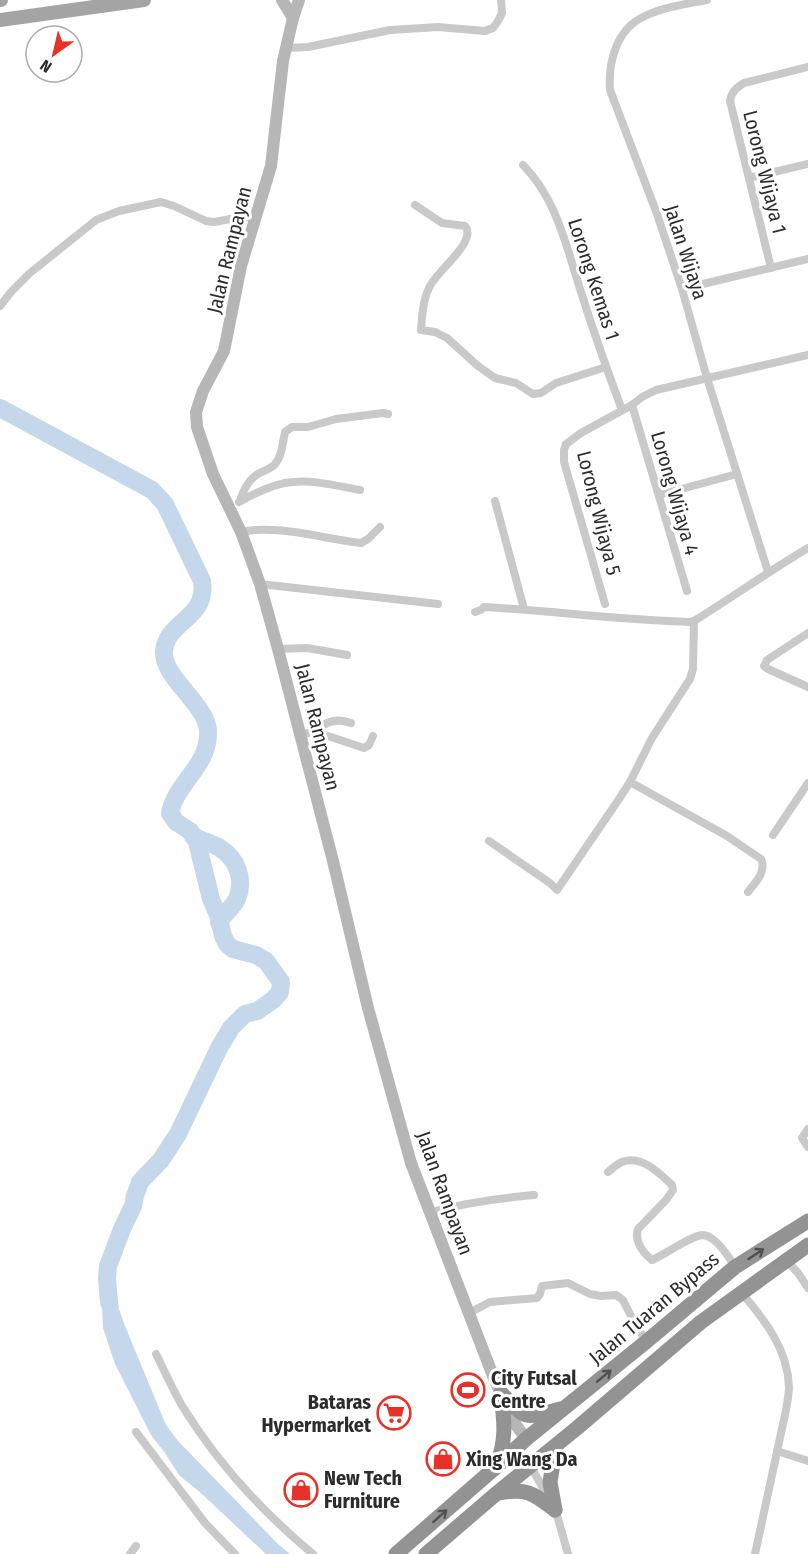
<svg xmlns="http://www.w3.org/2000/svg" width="808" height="1554" viewBox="0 0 808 1554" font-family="'Fira Sans Condensed',sans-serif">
  <rect width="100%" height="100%" fill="#fff"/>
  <path fill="#c4d7eb" d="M101,1278H115L119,1309L125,1326L166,1425L178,1441L278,1544L290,1554H266L203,1495L179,1475L165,1453L151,1435L115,1364L103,1328Z"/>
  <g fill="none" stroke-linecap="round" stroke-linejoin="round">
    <g stroke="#c4d7eb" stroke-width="18">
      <path d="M0,408L152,490L165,504L202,581C208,619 167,620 164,651C162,677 206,704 208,730C210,766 176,782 170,813L176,822L190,831L197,842L211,899L218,915L223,936L227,944L233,949L256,955L266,961L281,982L280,992L273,1000L257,1011L245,1014L231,1028L219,1048L178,1134L161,1160L140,1182L135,1196L133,1206L122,1229L108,1266L107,1278L109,1303"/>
      <path d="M193,836C202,841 212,843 220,848C237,859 245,879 237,899C233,907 224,914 219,922"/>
    </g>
    <g stroke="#c9c9c9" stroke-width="8">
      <path d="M707,0C686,4 663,7 643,17C616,30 608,63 610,90L657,214L682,289L707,378L768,572"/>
      <path d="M287,48L308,47L390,30L438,27L485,31L493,28L498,21L502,13L501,0"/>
      <path d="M523,165C556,198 566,245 580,289C593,330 607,370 622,410"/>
      <path d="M749,178L808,164"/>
      <path d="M415,205L442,223L465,226C478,242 435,272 429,288C423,300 422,316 421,330L435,332L447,338L478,366L495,378L516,383L533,394L541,393L556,383L606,367"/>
      <path d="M771,268L730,101C732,91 736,88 744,83L808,67"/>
      <path d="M682,289L808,259"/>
      <path d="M0,306L11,292L30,273L96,220L119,211L161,202L174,206L206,221L214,222L242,217L256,218"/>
      <path d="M632,405L687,591"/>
      <path d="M659,495L737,474"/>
      <path d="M240,501C242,493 248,481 255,476C261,471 270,470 275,464C282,457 283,441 285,432L292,427H308L336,419L383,413L388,414"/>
      <path d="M495,501L524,609"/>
      <path d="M239,502C255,493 275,483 293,482C315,480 338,486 360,490"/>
      <path d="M241,532C277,524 324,539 361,543L368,539L380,527"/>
      <path d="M260,584L438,604"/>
      <path d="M605,604L564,462V450L566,444L581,433L632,405L642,397L656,390L808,355"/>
      <path d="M475,612L481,610L484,607C553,611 621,620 690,622L694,621C733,597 769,571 808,548"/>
      <path d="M808,633L767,660L764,666L768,669L808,687"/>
      <path d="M278,649L307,648L347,655"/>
      <path d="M316,732C324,721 338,718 351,723"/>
      <path d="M300,734L316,732L364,748L369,745L373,736"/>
      <path d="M630,782L727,836L761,859C767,871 755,883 748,892"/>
      <path d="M773,835L808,783"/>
      <path d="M489,841L550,883L557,890L619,799L630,782L652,738L690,679L693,669L694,621"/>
      <path d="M808,1129L802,1138L808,1147"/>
      <path d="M608,1172C613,1168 619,1162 625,1161C643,1156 660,1174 672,1185L673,1190L666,1200L638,1229C634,1241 643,1253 652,1260C664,1255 692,1235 703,1235C716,1236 729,1257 735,1267"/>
      <path d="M431,1212C465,1203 499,1198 534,1195"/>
      <path d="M786,1260L798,1273L808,1288"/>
      <path d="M741,1292C764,1319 788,1349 789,1387C789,1394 787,1403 786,1410L755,1554"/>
      <path d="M469,1313L490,1302L537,1298L540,1294L542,1286L568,1283L590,1294L601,1296L616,1295L623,1300L637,1328L647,1341"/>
      <path d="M156,1354C164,1370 172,1388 181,1404C216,1461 261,1511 313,1554"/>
      <path d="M136,1432L205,1523L235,1554"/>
      <path d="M777,1451L808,1461"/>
      <path d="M530,1465L548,1497"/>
      <path d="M555,1508L568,1554"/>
      <path d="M130,1554L136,1546"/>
    </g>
    <g stroke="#b6b6b6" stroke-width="12">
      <path d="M282,0L293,18"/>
      <path d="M299,0L293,18L283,61L271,166L241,266L224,351L203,391L196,412L197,427L213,474L241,532L260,584L278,649L333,861L368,1008L411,1163L495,1381L516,1425L526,1439"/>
    </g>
    <g stroke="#a4a4a4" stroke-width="14">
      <path d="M0,0H1"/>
      <path d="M0,20L144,0"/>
    </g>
    <g stroke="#939393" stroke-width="15">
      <path d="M501,1393C527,1420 523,1419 560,1409"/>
      <path d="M497,1465C507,1437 504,1421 501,1393"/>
      <path d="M498,1493C527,1488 533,1493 555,1510"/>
      <path d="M555,1510L550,1482L556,1446"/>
      <path d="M396,1554L496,1467L526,1439L647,1341L735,1267L808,1221"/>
      <path d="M426,1554L497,1493L577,1428L701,1322L808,1245"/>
    </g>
  </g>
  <defs><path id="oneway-shaft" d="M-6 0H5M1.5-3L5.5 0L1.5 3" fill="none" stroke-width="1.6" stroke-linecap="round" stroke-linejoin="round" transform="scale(1.5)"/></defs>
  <g stroke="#505050">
    <use href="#oneway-shaft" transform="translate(756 1254) rotate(-33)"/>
    <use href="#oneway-shaft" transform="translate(604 1376) rotate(-39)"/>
    <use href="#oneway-shaft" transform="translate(440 1516) rotate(-42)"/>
  </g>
  <defs>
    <g id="stadium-ring" transform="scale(1.725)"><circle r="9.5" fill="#fff" stroke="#e83229" stroke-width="1.5"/><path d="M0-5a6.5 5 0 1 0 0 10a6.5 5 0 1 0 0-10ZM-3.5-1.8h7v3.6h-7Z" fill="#e83229"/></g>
    <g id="supermarket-ring" transform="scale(1.725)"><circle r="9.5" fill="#fff" stroke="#e83229" stroke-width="1.5"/><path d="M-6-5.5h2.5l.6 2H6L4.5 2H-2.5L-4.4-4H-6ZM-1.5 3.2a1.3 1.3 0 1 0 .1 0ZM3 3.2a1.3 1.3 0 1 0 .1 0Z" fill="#e83229"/></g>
    <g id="shop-ring" transform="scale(1.725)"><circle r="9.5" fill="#fff" stroke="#e83229" stroke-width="1.5"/><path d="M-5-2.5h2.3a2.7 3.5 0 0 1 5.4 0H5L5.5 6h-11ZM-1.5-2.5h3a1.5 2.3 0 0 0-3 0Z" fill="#e83229"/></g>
  </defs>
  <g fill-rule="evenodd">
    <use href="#stadium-ring" x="468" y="1390"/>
    <use href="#supermarket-ring" x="394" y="1413"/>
    <use href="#shop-ring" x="443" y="1459"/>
    <use href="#shop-ring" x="301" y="1490"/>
  </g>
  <g text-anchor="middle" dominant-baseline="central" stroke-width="6" stroke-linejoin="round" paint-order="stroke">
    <g font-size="20" fill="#2c2c2c" stroke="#fff">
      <text transform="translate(765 172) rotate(76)">Lorong Wijaya 1</text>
      <text transform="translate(229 250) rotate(-76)">Jalan Rampayan</text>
      <text transform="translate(686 252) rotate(72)">Jalan Wijaya</text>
      <text transform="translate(594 279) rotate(72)">Lorong Kemas 1</text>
      <text transform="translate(675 493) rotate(74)">Lorong Wijaya 4</text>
      <text transform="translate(599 513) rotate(76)">Lorong Wijaya 5</text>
      <text transform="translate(318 727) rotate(76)">Jalan Rampayan</text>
      <text transform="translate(445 1193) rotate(70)">Jalan Rampayan</text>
      <text transform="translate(654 1308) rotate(-40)">Jalan Tuaran Bypass</text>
    </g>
    <g font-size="20" font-weight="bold" fill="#2c2c2c" stroke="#fff" text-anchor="start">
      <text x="491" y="1378">City Futsal<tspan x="491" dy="23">Centre</tspan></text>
      <text x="371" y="1402" text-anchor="end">Bataras<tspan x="371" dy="23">Hypermarket</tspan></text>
      <text x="466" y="1459">Xing Wang Da</text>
      <text x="324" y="1478">New Tech<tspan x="324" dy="23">Furniture</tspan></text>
    </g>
  </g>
  <g transform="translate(54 54) rotate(214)"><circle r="28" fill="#ffffff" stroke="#ababab" stroke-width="1.5"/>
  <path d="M0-4.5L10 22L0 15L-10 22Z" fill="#e83229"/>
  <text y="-9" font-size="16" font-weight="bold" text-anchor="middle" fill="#2c2c2c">N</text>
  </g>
</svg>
